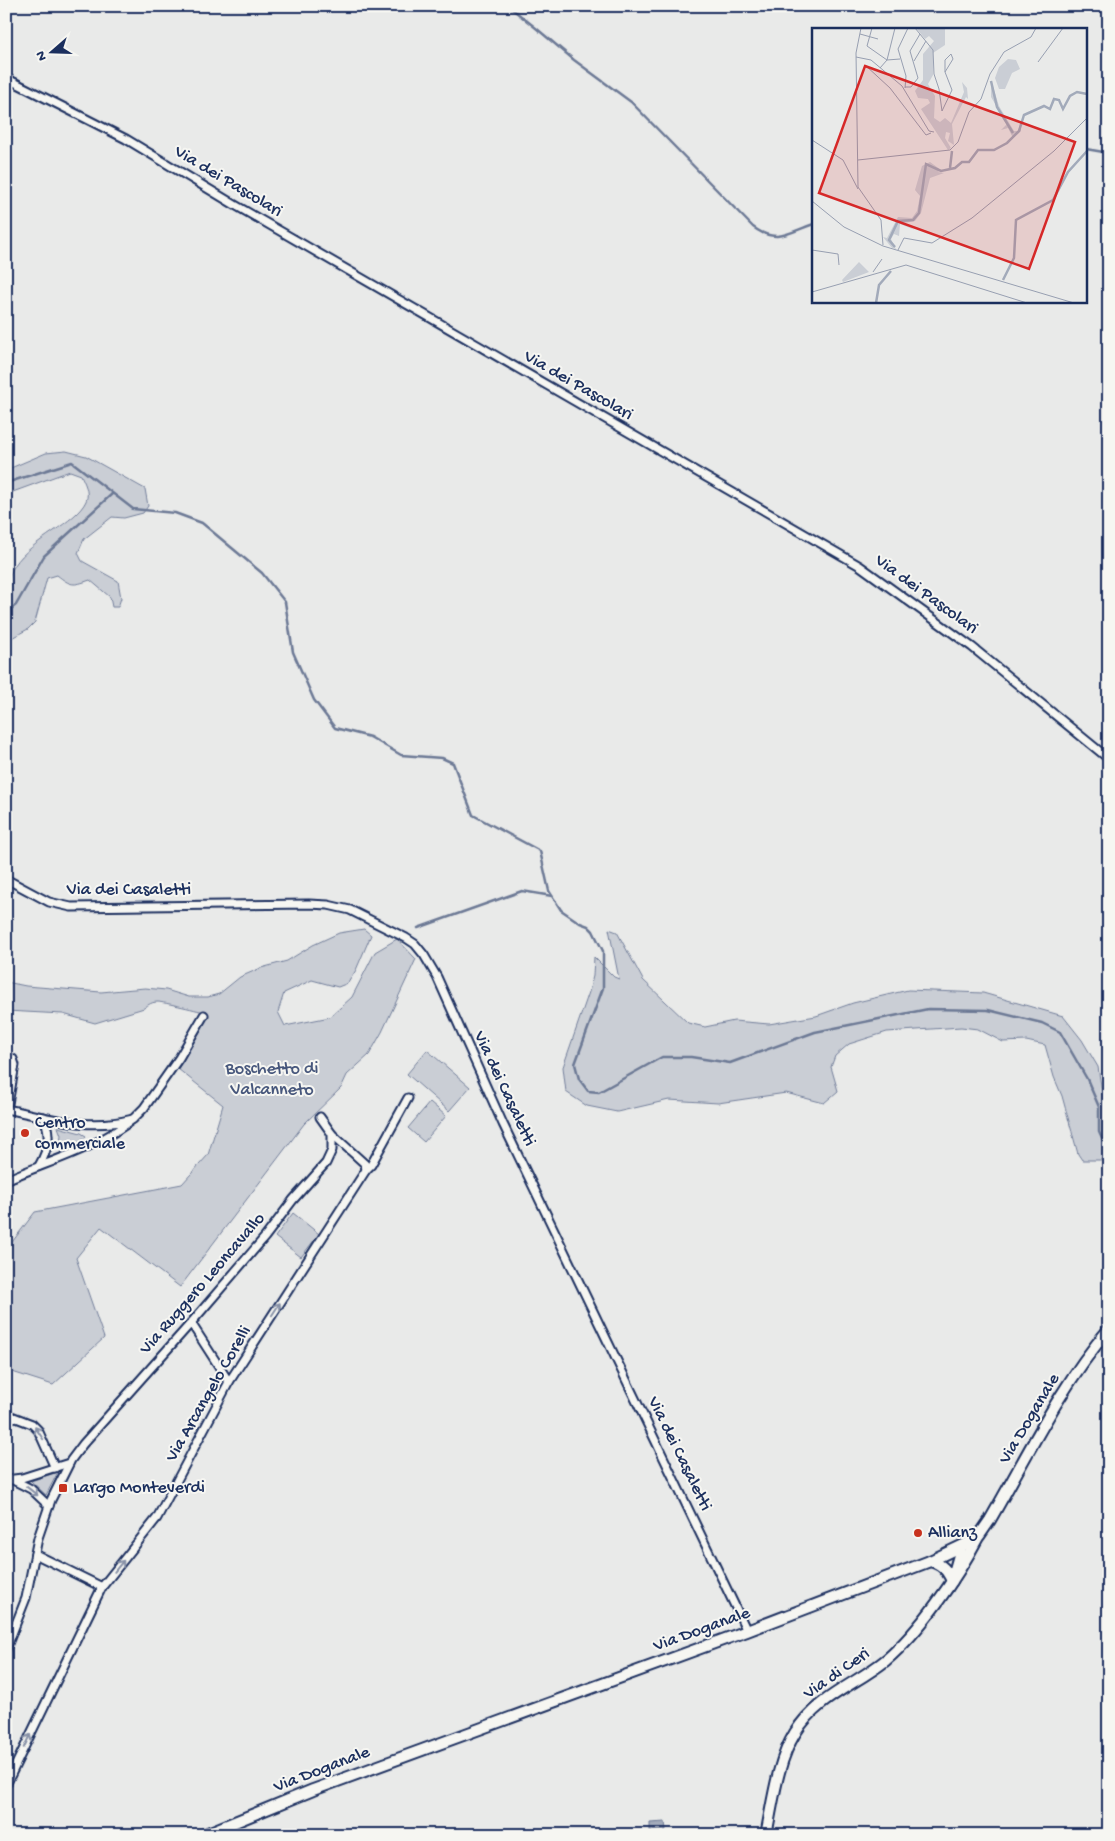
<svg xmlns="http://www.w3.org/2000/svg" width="1115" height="1841" viewBox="0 0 1115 1841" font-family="'Gochi Hand',sans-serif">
  <rect width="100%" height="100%" fill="#e9eae9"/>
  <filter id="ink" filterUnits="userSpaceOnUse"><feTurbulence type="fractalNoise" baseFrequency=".02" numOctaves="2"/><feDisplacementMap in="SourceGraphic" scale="10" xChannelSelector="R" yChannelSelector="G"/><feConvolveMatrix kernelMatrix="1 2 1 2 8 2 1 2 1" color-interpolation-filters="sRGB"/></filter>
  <g filter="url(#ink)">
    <g fill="#caced5" stroke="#727e9a">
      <path d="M66,451L86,456L145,489L148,506L143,513L124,518L112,517L84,539L78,553L82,561L118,581L121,598L118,607H112L110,597L90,580C73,586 71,586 57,575L47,578L35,622L28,629L6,641C6,616 1,587 15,565C31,540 76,523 86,501C90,492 84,482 81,475L70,471L10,493H6V470L46,453Z"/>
      <path d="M364,929L371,935L356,970L348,983L338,987L312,980L284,993L278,1012L285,1026L330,1017L352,997L375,952L397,939L416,959L382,1032L369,1055L347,1075L341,1088L304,1124L180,1287L101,1227L76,1258L104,1338L53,1385L6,1370V1250L35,1212L182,1184L208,1155L223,1105L178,1069L201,1030L206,1013C203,1011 162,1002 158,1002C152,1002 149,1004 144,1008L95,1023L63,1014L6,1011V982L26,986L101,992L145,988L166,990L189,997H208L219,994L240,977L261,968L287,961L313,945L339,933Z"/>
      <path d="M609,929L617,932L643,980L688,1023L705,1027L734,1021L769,1024L816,1016L853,1003L908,990L983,993L1063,1016L1082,1040L1098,1067L1103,1098L1109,1110V1160H1082L1078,1154L1062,1096L1054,1077L1045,1045L1026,1041L1003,1042L978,1029L961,1027L887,1032L849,1044L835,1056L831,1067L838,1091L824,1103L786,1093L718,1103L669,1100L617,1112L587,1106L566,1092L563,1067L589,992L593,976L594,957L614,977L619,979Z"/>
      <path d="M427,1050L470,1087L449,1111L407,1074Z"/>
      <path d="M430,1102L446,1116L424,1142L408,1128Z"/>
      <path d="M58,1127L81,1133L86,1136C81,1144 68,1146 59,1148L61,1135Z"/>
      <path d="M293,1213L319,1234L301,1257L275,1237Z"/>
      <path d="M58,1472L46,1495L31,1481Z"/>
    </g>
    <path fill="#a2aaba" stroke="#6c7995" d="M665,1822L666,1830L650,1831V1823Z"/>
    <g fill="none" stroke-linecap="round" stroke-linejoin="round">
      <g stroke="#6c7995" stroke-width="2.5">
        <path d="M505,6L511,8L536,28L574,60L631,102L753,227C777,245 789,232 814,224"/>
        <path d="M1086,149L1109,153"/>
        <path d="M6,483L72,462L133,509L175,513L202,523L262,573L285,602L293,652L314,700L335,728L370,737L401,755L442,758L453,763L473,815L540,851L549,891L561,910L580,923L588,926L593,931L603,951V988L575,1064L579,1079L588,1091L599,1092L662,1057H691L730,1063L815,1032L928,1009L988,1010L1042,1023L1060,1032L1087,1079L1099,1107V1132L1103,1141L1109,1146"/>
        <path d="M6,613L16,605L44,556L112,494"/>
        <path d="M418,928L522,891L552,896"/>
      </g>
      <g stroke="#1b2f5e" stroke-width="11">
        <g id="street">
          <path d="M6,78L126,139L235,205L860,566L972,647L1109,759"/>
          <path d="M6,879L49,902L71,907L309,904L328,905L350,910L406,938L415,944L424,955L437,977L503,1124L747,1631"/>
          <path d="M6,1055L13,1059L15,1065L7,1109"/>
          <path d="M6,1109C51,1118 87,1131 133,1119C96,1149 49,1161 6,1180"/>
          <path d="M133,1119L144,1108L179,1058L204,1015"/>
          <path d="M39,1166C49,1148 51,1136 44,1117"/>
          <path d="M366,1170L371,1165L408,1098"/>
          <path d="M191,1323L229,1382"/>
          <path d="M6,1414L32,1424L38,1430L55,1468"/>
          <path d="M6,1480L22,1478L69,1463"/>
          <path d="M13,1480L31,1489L49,1506"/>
          <path d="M35,1554L102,1587"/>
          <path d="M6,1649L26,1598L38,1538L51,1500L71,1460L83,1444L191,1323L265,1237L293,1200L326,1163L332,1150V1134L320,1117"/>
          <path d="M6,1785L102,1587L157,1518L229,1382L366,1170L365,1164L332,1134"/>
        </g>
      </g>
      <g stroke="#1b2f5e" stroke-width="14">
        <g id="secondary">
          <path d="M930,1561C942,1564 947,1570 952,1581"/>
          <path d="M953,1576L961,1548"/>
          <path d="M203,1835L313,1790L747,1631L930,1561L974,1540L979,1536L990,1520C1027,1456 1061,1385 1109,1329"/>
          <path d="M766,1835C773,1802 777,1762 795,1733C817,1697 855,1685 886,1660C920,1631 956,1579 977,1539"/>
        </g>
      </g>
      <use href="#street" stroke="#f6f6f2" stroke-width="7"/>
      <use href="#secondary" stroke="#f6f6f2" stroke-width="10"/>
    </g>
    <defs><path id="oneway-shaft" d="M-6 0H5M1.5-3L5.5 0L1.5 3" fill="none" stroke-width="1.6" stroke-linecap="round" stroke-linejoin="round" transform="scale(1.25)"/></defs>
    <g stroke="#8892a8">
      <use href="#oneway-shaft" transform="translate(276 1309) rotate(-57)"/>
      <use href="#oneway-shaft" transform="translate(39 1433) rotate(-124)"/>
      <use href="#oneway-shaft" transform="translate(32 1491) rotate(38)"/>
      <use href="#oneway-shaft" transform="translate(119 1566) rotate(-51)"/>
      <use href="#oneway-shaft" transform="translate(27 1741) rotate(-64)"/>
    </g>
  </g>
  <g fill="#c8321e" stroke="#f6f6f2" stroke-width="2">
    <circle cx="25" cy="1133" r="5"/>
    <rect x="58" y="1483" width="10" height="10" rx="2.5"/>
    <circle cx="918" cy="1533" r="5"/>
  </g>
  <g text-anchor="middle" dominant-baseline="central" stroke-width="4" stroke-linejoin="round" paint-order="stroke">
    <g font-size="18" fill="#1b2f5e" stroke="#f6f6f2">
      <text transform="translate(228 182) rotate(31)">Via dei Pascolari</text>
      <text transform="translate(578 386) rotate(30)">Via dei Pascolari</text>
      <text transform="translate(926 595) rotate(36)">Via dei Pascolari</text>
      <text x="129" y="890">Via dei Casaletti</text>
      <text transform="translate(504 1089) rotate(65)">Via dei Casaletti</text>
      <text transform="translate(203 1284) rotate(-49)">Via Ruggero Leoncavallo</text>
      <text transform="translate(209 1394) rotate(-60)">Via Arcangelo Corelli</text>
      <text transform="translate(1030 1419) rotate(-59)">Via Doganale</text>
      <text transform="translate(679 1454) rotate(64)">Via dei Casaletti</text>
      <text transform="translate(702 1630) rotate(-20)">Via Doganale</text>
      <text transform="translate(837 1674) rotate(-35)">Via di Ceri</text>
      <text transform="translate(322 1770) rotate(-21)">Via Doganale</text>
    </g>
    <g font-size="18" fill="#47577c" stroke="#f6f6f2">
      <text x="272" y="1069">Boschetto di<tspan x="272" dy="21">Valcanneto</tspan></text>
    </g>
    <g font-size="18" fill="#1b2f5e" stroke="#f6f6f2" text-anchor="start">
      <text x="35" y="1123">Centro<tspan x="35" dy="21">commerciale</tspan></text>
      <text x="73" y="1488">Largo Monteverdi</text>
      <text x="928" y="1533">Allianz</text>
    </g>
  </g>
  <g transform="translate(812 28)">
    <rect width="275" height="275" fill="#e9eae9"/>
    <path d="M104,0H133V17L121,25V47L116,56L123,68L122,90L128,94L133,90L139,95L152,64L150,54L155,60L156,71L154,69L140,96L142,117L136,113L138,105L134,104L133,110L139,120L136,122L109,81L118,75L116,71L106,70L103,63L111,52V26L122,13L117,8L113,11ZM196,31L204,32L208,41L200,45L193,61H187L183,50L187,39ZM179,52L187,78L202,103H206L209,92V103L201,110L196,100L189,102L195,96L179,69ZM118,134L129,142L126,144L132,145L118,150L109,185L103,193L92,195L103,202L88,196L87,208L82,206L79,211L84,221L80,220L71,209L75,210L86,189L100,190L105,183L108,168L103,162L110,138ZM47,234L57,244L31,254L30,252Z" fill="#caced5"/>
    <path fill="none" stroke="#a2aaba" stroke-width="2.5" d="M179,53L185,79L201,105M138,140L140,123M83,219L77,212L86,193L101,192L107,185L114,136L129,143L143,140L150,134H157L166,122H182L195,115L207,103L212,87L232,78L238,81L242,71L247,72L251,81L258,68L265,64L275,66M191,252L202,230L204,192L241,172L256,144L275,123M64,275L67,257L79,243"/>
    <path fill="none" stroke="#979fb1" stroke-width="1" d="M49,0L44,25L46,159L69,192L71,217M60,0L55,18L75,32M103,0L121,22L122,46L127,61L130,83L140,62L133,44L141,31L139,26L133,32V44M48,6L66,11M44,29L59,32L90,58L117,103L122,104M75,32L83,0M102,33L114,13M226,34L251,0M53,37L78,60L114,107L119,105M68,40L75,32L88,31M93,59H99L106,50L98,23L108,6M93,60L94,48L86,21L96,0M0,112L31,132L46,161M46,132L138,122L146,114L157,84L169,71L178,46L192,24L219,9L224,0M0,173L32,199L71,218L262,275M0,222L26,226L27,237M86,222L92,210L120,215L160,190L242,123L275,90M61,244L70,231M0,264L94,237L215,275"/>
    <path fill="#d62828" fill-opacity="0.15" stroke="#d62828" stroke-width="2.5" d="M53,38L263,114L217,241L7,165Z"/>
    <rect width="275" height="275" fill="none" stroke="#1b2f5e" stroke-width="2.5"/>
  </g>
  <rect width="1115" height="1841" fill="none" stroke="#f6f6f2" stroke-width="25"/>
  <rect x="12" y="12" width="1090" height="1816" fill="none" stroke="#1b2f5e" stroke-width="2" filter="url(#ink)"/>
  <g transform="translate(52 52) rotate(250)" stroke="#f6f6f2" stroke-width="4" paint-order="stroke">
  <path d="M0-4L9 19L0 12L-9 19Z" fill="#1b2f5e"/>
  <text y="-8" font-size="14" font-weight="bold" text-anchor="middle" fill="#1b2f5e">N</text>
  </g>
</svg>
